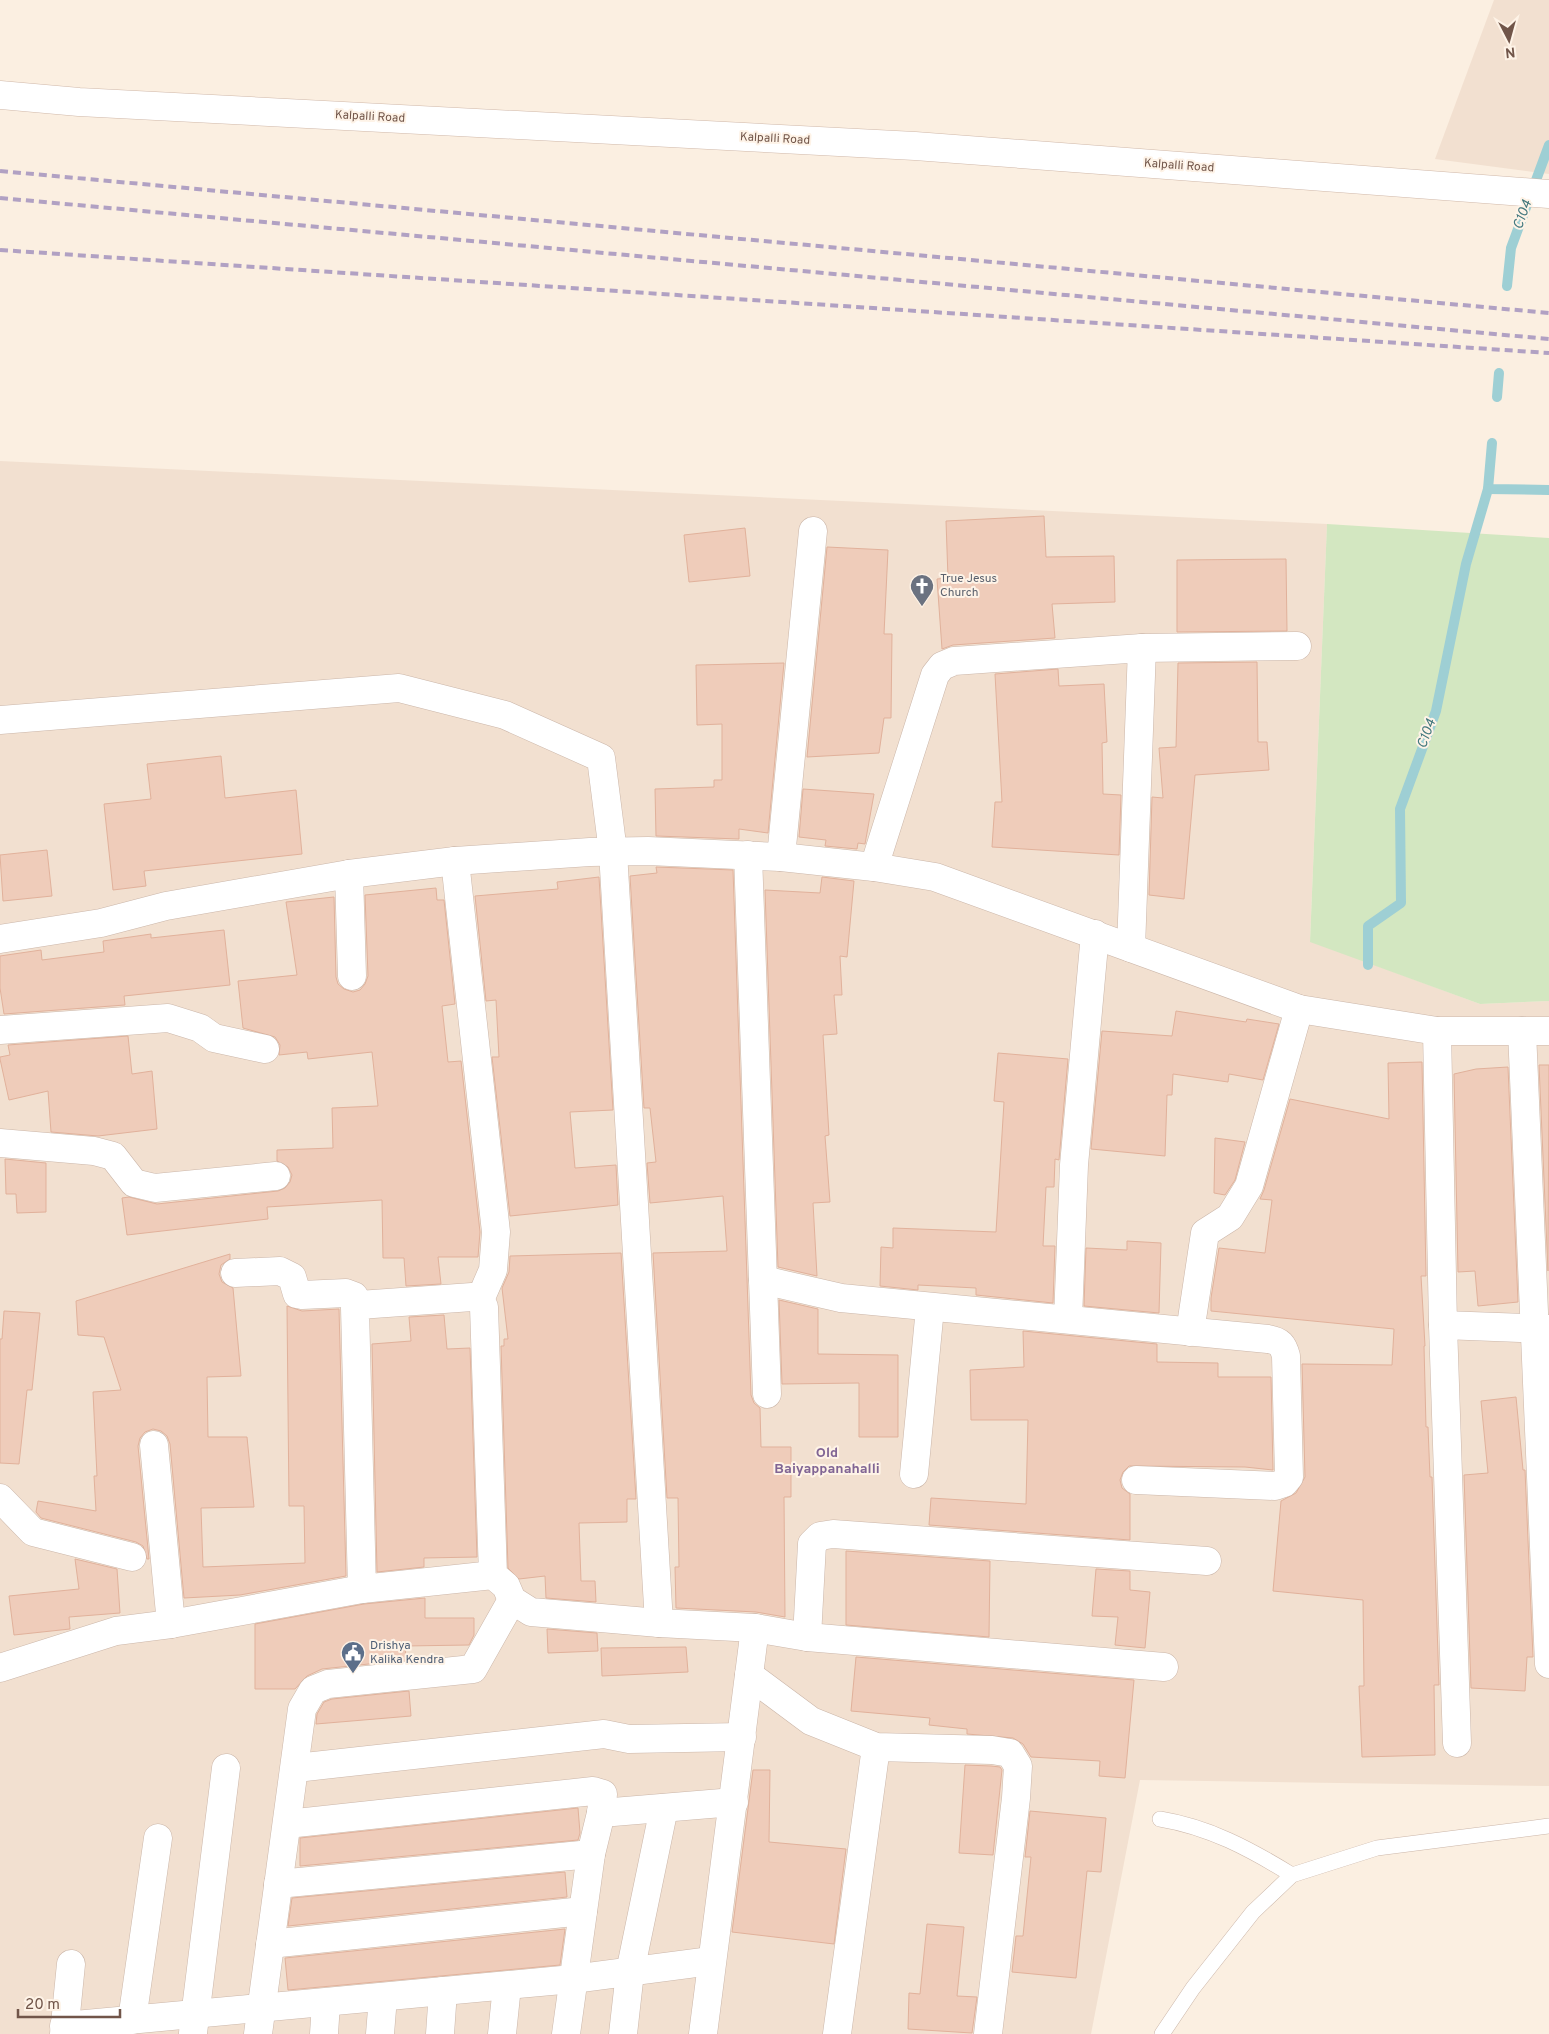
<svg xmlns="http://www.w3.org/2000/svg" width="1549" height="2034" viewBox="0 0 1549 2034" font-family="Overpass,sans-serif">
  <rect width="100%" height="100%" fill="#fbefe1"/>
  <g fill="#f2e0d0">
    <path d="M1494,0H1549V174L1435,159Z"/>
    <path d="M0,461L1327,524L1310,941L1480,1004L1549,1001V1786L1140,1780L1091,2034H0Z"/>
  </g>
  <path fill="#d3e7c1" d="M1327,524L1549,538V1001L1480,1004L1310,942Z"/>
  <g fill="none" stroke-linecap="round" stroke-linejoin="round">
    <g stroke="#9ecfd4" stroke-width="10">
      <path d="M1507,286L1511,248L1549,145"/>
      <path d="M1497,397L1499,373"/>
      <path d="M1492,443L1488,489L1549,490"/>
      <path d="M1368,965V926L1401,903L1400,809L1436,711L1466,564L1488,489"/>
    </g>
  </g>
  <g fill="#efccba" stroke="#e1b19b">
    <path d="M1044,516L1046,557L1114,556L1115,602L1052,604L1055,638L953,645L942,649L937,579L948,578L946,521Z"/>
    <path d="M745,528L750,576L689,582L684,535Z"/>
    <path d="M827,547L888,550L884,634H892L891,718H884L879,753L807,757Z"/>
    <path d="M1286,559L1287,631L1177,632V560Z"/>
    <path d="M1257,662L1258,742H1267L1269,770L1195,775L1184,899L1149,895L1152,797L1163,798L1159,748L1176,747L1178,663Z"/>
    <path d="M784,663L768,833L739,829V839L656,836L655,789L714,787V780H722V724L697,725L696,665Z"/>
    <path d="M1058,669L1059,686L1104,684L1107,742L1102,743L1103,794L1121,795L1119,855L992,847L995,802H1002L995,674Z"/>
    <path d="M221,756L225,798L296,790L302,854L144,871L146,886L113,890L104,804L151,799L147,764Z"/>
    <path d="M803,789L874,794L865,844L858,843L857,849L825,846L826,840L799,837Z"/>
    <path d="M47,850L52,896L3,901L0,855Z"/>
    <path d="M656,867L733,870L751,1395L754,1403L760,1408L761,1447H791V1497H784L785,1617L756,1612L676,1608L675,1567H679L678,1498H667L653,1253L727,1251L723,1196L650,1203L647,1163L656,1162L650,1108H644L630,876L657,873Z"/>
    <path d="M599,877L613,1110L570,1112L575,1168L616,1165L618,1205L510,1216L492,1057H499L496,1000L486,1001L475,896L558,889L557,882Z"/>
    <path d="M822,877L854,881L847,957L840,956L842,995H834L837,1034L823,1035L829,1135L825,1136L830,1202L813,1203L817,1276L778,1267L765,890L820,893Z"/>
    <path d="M436,888L437,900H444L455,1004L442,1006L448,1062L461,1061L480,1232L478,1257H438L441,1284L406,1286L404,1258H383L382,1200L267,1207L268,1219L127,1235L122,1198L129,1197L157,1204L278,1191L285,1188L290,1182L292,1175L288,1167L277,1161V1150L333,1148L332,1108L378,1106L372,1052L308,1059L307,1052L279,1055L280,1045L275,1037L243,1028L238,981L297,975L286,902L334,897L336,977L338,984L344,989L353,992L360,990L365,984L368,976L365,895Z"/>
    <path d="M224,930L230,985L124,996L125,1005L4,1014L0,988V956L41,950L42,960L104,952L103,941L151,934V938Z"/>
    <path d="M1176,1011L1246,1022L1247,1019L1279,1024L1263,1080L1229,1074L1228,1082L1173,1074L1172,1095H1167L1165,1156L1091,1149L1102,1031L1172,1036Z"/>
    <path d="M128,1036L132,1074L152,1071L157,1129L98,1136L51,1132L48,1091L9,1100L0,1059V1057L10,1055L8,1045Z"/>
    <path d="M998,1053L1068,1059L1059,1160L1055,1159L1054,1187H1046L1043,1246H1055L1053,1303L976,1295V1288L918,1285V1290L880,1286L881,1247L893,1248V1228L996,1232L1004,1102L994,1101Z"/>
    <path d="M1422,1062L1426,1276H1421L1425,1346H1424L1426,1427H1428L1430,1477H1432L1439,1685H1434L1435,1755L1362,1757L1359,1686H1364L1363,1600L1273,1591L1281,1501L1296,1493L1305,1477L1302,1364L1392,1365L1394,1329L1211,1311V1298L1219,1248L1265,1253L1272,1200L1260,1199L1264,1190L1290,1099L1389,1119L1388,1063Z"/>
    <path d="M1539,1065H1549L1548,1271Z"/>
    <path d="M1508,1067L1518,1302L1478,1306L1475,1271L1458,1272L1454,1074L1476,1069Z"/>
    <path d="M1215,1138L1245,1142L1235,1180L1225,1195L1214,1193Z"/>
    <path d="M5,1159L46,1163V1212L17,1213L16,1194H6Z"/>
    <path d="M1127,1241L1161,1243L1159,1313L1084,1306L1086,1248L1127,1250Z"/>
    <path d="M621,1253L636,1499H627V1522L579,1523L581,1581H595L596,1602L546,1598L545,1576L519,1579L508,1568L501,1346H504V1339H508L502,1288L509,1272L510,1256Z"/>
    <path d="M230,1254V1259L221,1265L219,1274L222,1282L233,1288L241,1376L207,1377L208,1437H247L254,1507L201,1508L203,1567L305,1563L304,1506H289L287,1306L302,1311L339,1309L346,1576L240,1595L184,1598L170,1444L167,1436L161,1431L153,1429L145,1432L140,1438L138,1446L149,1559H147L143,1546L136,1542L41,1518L36,1512L38,1501L96,1511L94,1476H97L93,1392L121,1390L104,1337L78,1335L76,1301Z"/>
    <path d="M779,1300L818,1309V1354L898,1355V1437H859V1383L782,1384Z"/>
    <path d="M4,1311L40,1313L32,1390H27L19,1464L0,1463V1339H2Z"/>
    <path d="M444,1315L447,1349L470,1348L477,1557L424,1558V1567L377,1572L372,1344L411,1341L409,1317Z"/>
    <path d="M1023,1331L1157,1344V1362L1218,1363V1377H1271L1273,1470L1245,1467L1129,1466L1123,1472L1120,1480L1122,1488L1130,1494V1540L929,1525L931,1498L1026,1504L1028,1420H971L970,1370L1024,1367Z"/>
    <path d="M1516,1397L1523,1470H1525L1533,1657H1527L1525,1691L1471,1688L1464,1475L1488,1473L1481,1401Z"/>
    <path d="M846,1551L990,1561L989,1637L846,1625Z"/>
    <path d="M75,1559L117,1569L120,1613L69,1617L70,1629L14,1635L9,1596L79,1589Z"/>
    <path d="M1096,1569L1130,1571V1590L1150,1592L1145,1648L1115,1645L1118,1617L1092,1616Z"/>
    <path d="M425,1598V1618H474V1635L469,1645L405,1646L406,1660L322,1669L307,1676L295,1689H255V1624L364,1604Z"/>
    <path d="M547,1629L597,1633L598,1651L548,1653Z"/>
    <path d="M686,1647L688,1672L602,1676L601,1648Z"/>
    <path d="M856,1657L1134,1680L1125,1778L1099,1776L1100,1761L1031,1757L1023,1744L1013,1738L967,1734V1729L929,1725L930,1718L851,1711Z"/>
    <path d="M409,1691L411,1716L316,1724L317,1714L324,1702L332,1699Z"/>
    <path d="M965,1765L991,1766L1000,1767L1002,1770L993,1855L959,1853Z"/>
    <path d="M753,1770H770L769,1842L846,1849L834,1944L732,1932Z"/>
    <path d="M578,1808L580,1833L578,1840L300,1866V1838Z"/>
    <path d="M1030,1811L1106,1818L1101,1872L1087,1871L1076,1978L1012,1972L1016,1936H1023L1031,1857H1025Z"/>
    <path d="M565,1872L567,1897L288,1926L292,1898Z"/>
    <path d="M927,1924L964,1927L957,1996L977,1997L972,2033L908,2029L909,1993L920,1994Z"/>
    <path d="M565,1929L560,1965L288,1990L285,1958Z"/>
  </g>
  <g fill="none" stroke-linecap="round" stroke-linejoin="round">
    <g stroke="#cbb6a9" stroke-width="16">
      <g id="lane">
        <path d="M1160,1819C1209,1827 1250,1849 1292,1875"/>
        <path d="M1162,2034L1193,1988L1253,1912L1292,1875L1377,1848L1549,1826"/>
      </g>
    </g>
    <g stroke="#cbb6a9" stroke-width="29">
      <g id="street">
        <path d="M1142,648L1297,646"/>
        <path d="M0,720L399,688L505,715L601,758L613,852L659,1623L755,1628L807,1637L1164,1667"/>
        <path d="M748,855L767,1394"/>
        <path d="M781,857L813,531"/>
        <path d="M455,861L496,1232L493,1270L480,1300"/>
        <path d="M874,867L935,675L942,666L954,661L1142,648L1131,948"/>
        <path d="M349,874L352,976"/>
        <path d="M0,939L101,923L166,906L349,874L455,861L590,852L648,851L781,857L874,867L935,877L1299,1009L1437,1031H1549"/>
        <path d="M0,1030L168,1018L200,1028L214,1038L265,1049"/>
        <path d="M1437,1031L1443,1325L1457,1743"/>
        <path d="M1522,1031L1549,1664"/>
        <path d="M0,1143L94,1151L113,1156L134,1183L155,1188L276,1176"/>
        <path d="M235,1273L280,1271L292,1277L297,1294L302,1295L346,1293L354,1296L359,1305"/>
        <path d="M763,1280L841,1298L1268,1339C1280,1341 1283,1345 1286,1356L1289,1477L1284,1483L1275,1486L1136,1480"/>
        <path d="M1068,1319L1074,1165L1095,934"/>
        <path d="M1443,1325L1549,1329"/>
        <path d="M1190,1332L1205,1233L1230,1217L1249,1186L1299,1009"/>
        <path d="M154,1445L171,1624"/>
        <path d="M914,1474L930,1308"/>
        <path d="M0,1498L33,1532L132,1557"/>
        <path d="M493,1575L362,1589L355,1308L359,1305L472,1297L480,1300L484,1307L493,1575L506,1586L512,1600L531,1612L659,1623"/>
        <path d="M807,1637L812,1544L820,1536L833,1534L1207,1561"/>
        <path d="M0,1668L116,1631L171,1624L362,1589"/>
        <path d="M749,1675L811,1721L876,1747L992,1750L1010,1753L1018,1766L1016,1798L988,2034"/>
        <path d="M296,1768L604,1734L629,1739L742,1737"/>
        <path d="M601,1813L734,1802"/>
        <path d="M287,1824L593,1791L603,1794L601,1813L591,1854L566,2034"/>
        <path d="M278,1884L591,1854"/>
        <path d="M270,1944L583,1911"/>
        <path d="M132,2020L158,1838"/>
        <path d="M64,2026L573,1979L711,1961"/>
        <path d="M193,2033L226,1768"/>
        <path d="M64,2034L71,1964"/>
        <path d="M258,2034L302,1709L313,1690L328,1684L473,1669L512,1600"/>
        <path d="M324,2034L326,2003"/>
        <path d="M380,2034L383,1997"/>
        <path d="M440,2034L443,1991"/>
        <path d="M502,2034L507,1986"/>
        <path d="M623,2034L630,1972L664,1808"/>
        <path d="M703,2034L755,1628"/>
        <path d="M837,2034L876,1747"/>
      </g>
    </g>
    <g stroke="#d0b8a9" stroke-width="29">
      <path id="secondary" d="M0,95L79,102L915,146L1549,194"/>
    </g>
    <use href="#lane" stroke="#fff" stroke-width="15"/>
    <use href="#street" stroke="#fff" stroke-width="28"/>
    <use href="#secondary" stroke="#fff" stroke-width="28"/>
    <g stroke="#b1a1c3" stroke-width="4" stroke-dasharray="8 5" stroke-linecap="butt">
      <path d="M0,171L1549,313"/>
      <path d="M0,198L1549,339"/>
      <path d="M0,250L1549,353"/>
    </g>
  </g>
  <defs>
    <g id="church-pin" transform="scale(1.25)"><path d="M0 17L-7.5 6A9.5 9.5 0 1 1 7.5 6Z" fill="#6b7280" stroke="#fef3e7"/><path d="M-1.2-6h2.4v3.5h3.3v2.4h-3.3V6h-2.4V-.1h-3.3v-2.4h3.3Z" fill="#fff"/></g>
    <g id="civic-pin" transform="scale(1.25)"><path d="M0 17L-7.5 6A9.5 9.5 0 1 1 7.5 6Z" fill="#5c6f8a" stroke="#fef3e7"/><path d="M-.6-6.5H3V-4.5H.6V-3L4-1V1h2V6H-6V1h2V-1L-.6-3ZM-1.2 2.5V6h2.4V2.5Z" fill="#fff"/></g>
  </defs>
  <g fill-rule="evenodd">
    <use href="#church-pin" x="922" y="586"/>
    <use href="#civic-pin" x="353" y="1653"/>
  </g>
  <g text-anchor="middle" dominant-baseline="central" stroke-width="4" stroke-linejoin="round" paint-order="stroke">
    <g font-size="12" fill="#715549" stroke="#fef3e7">
      <text transform="translate(370 117) rotate(3)">Kalpalli Road</text>
      <text transform="translate(775 139) rotate(3)">Kalpalli Road</text>
      <text transform="translate(1179 166) rotate(4)">Kalpalli Road</text>
    </g>
    <g font-size="12" fill="#5b616d" stroke="#fef3e7" text-anchor="start">
      <text x="940" y="579">True Jesus<tspan x="940" dy="14">Church</tspan></text>
    </g>
    <g font-size="12" fill="#4e5e75" stroke="#fef3e7" text-anchor="start">
      <text x="370" y="1646">Drishya<tspan x="370" dy="14">Kalika Kendra</tspan></text>
    </g>
    <g font-size="14" font-style="italic" fill="#42777d" stroke="#fef3e7">
      <text transform="translate(1523 215) rotate(-70)">C104</text>
      <text transform="translate(1427 734) rotate(-70)">C104</text>
    </g>
    <g font-size="14" font-weight="bold" fill="#816594" stroke="#fef3e7">
      <text x="827" y="1453">Old<tspan x="827" dy="16">Baiyappanahalli</tspan></text>
    </g>
  </g>
  <g transform="translate(1509 40) rotate(174)" stroke="#fef3e7" stroke-width="4" paint-order="stroke">
  <path d="M0-4L9 19L0 12L-9 19Z" fill="#715549"/>
  <text y="-8" font-size="14" font-weight="bold" text-anchor="middle" fill="#715549">N</text>
  </g>
  <path d="M18 2009v8h102v-8" fill="none" stroke="#715549" stroke-width="2.5"/>
  <text x="25" y="2009" font-size="15" fill="#715549" stroke="#fef3e7" stroke-width="4" paint-order="stroke">20 m</text>
</svg>
